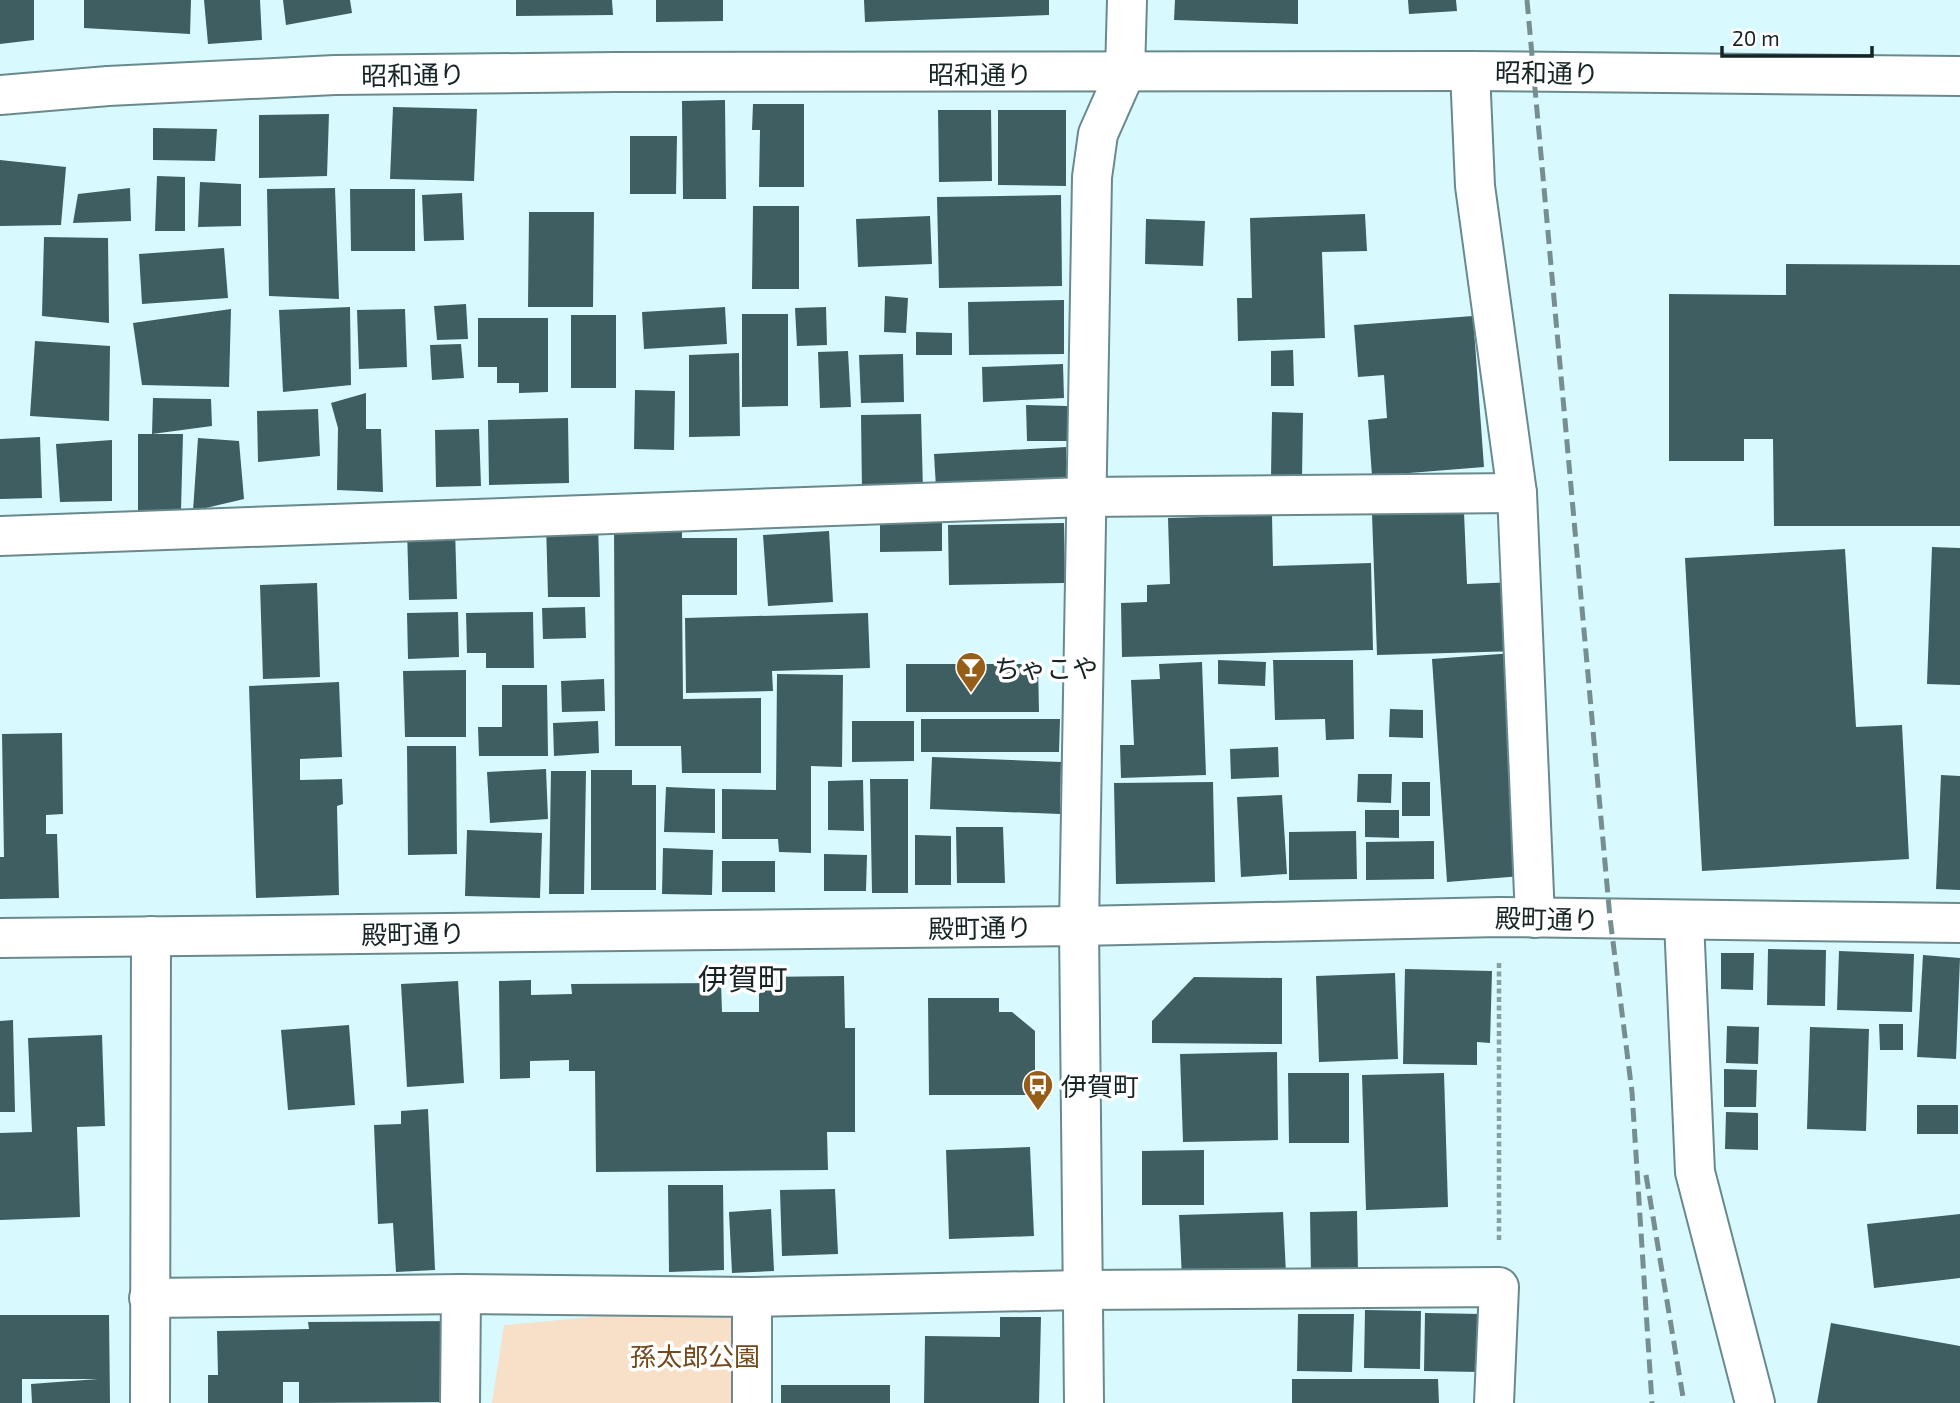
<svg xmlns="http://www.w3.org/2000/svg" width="1960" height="1403" viewBox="0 0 1960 1403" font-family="'Exo 2','Noto Sans JP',sans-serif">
  <rect width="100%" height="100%" fill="#d8fafe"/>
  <path fill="#f7dfc8" d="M744,1303L743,1403H492L504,1325Z"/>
  <g fill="#3f5e61">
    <path d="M0,0H34V40L0,44Z"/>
    <path d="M84,0H191L190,34L84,28Z"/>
    <path d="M204,0H260L262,40L208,44Z"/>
    <path d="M283,0H350L352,13L286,25Z"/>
    <path d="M516,0H612L613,15L516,16Z"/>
    <path d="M656,0H723V21L656,22Z"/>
    <path d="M864,0H1049V15L865,22Z"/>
    <path d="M1175,0H1298V24L1174,20Z"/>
    <path d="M1408,0H1456L1457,11L1409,14Z"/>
    <path d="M725,100L726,199H683L682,101Z"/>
    <path d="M753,104H804V187H759L760,130H752Z"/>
    <path d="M393,107L477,109L474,181L390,179Z"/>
    <path d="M938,110H991L992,181L939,182Z"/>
    <path d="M998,110H1066V186L998,185Z"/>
    <path d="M329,114L327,176L259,178V115Z"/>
    <path d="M153,128L217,129L215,161L153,160Z"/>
    <path d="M630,136H677L676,194H630Z"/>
    <path d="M0,160L66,167L61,225L0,226Z"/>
    <path d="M157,176L185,177V231H155Z"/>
    <path d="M200,182L241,184V226L198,227Z"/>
    <path d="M130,188L131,221L73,223L78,194Z"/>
    <path d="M335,188L339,299L269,296L267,189Z"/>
    <path d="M350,189H415V251H351Z"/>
    <path d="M462,193L464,240L424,241L422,195Z"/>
    <path d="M1061,195L1062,286L939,288L937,197Z"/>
    <path d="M753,206H799V289H752Z"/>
    <path d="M529,212H594L593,307H528Z"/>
    <path d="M1365,214L1367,251L1322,252L1325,338L1238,341L1237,298H1252L1250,218Z"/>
    <path d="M930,216L932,264L858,267L856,219Z"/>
    <path d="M1146,219L1205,221L1203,266L1145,264Z"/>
    <path d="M44,237L108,238L109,323L42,316Z"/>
    <path d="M224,248L228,298L142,304L139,254Z"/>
    <path d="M1786,264L1960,265V526H1774L1773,439H1744V461H1669V294L1786,295Z"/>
    <path d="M885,296L908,298L906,333L884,332Z"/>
    <path d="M1064,300V354L969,355L968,302Z"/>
    <path d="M466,304L468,339L437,340L434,306Z"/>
    <path d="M350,307L351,385L283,392L279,310Z"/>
    <path d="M725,307L727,344L644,349L642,312Z"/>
    <path d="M826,307L827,345L797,346L795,308Z"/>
    <path d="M231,309L229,387L142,385L133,323Z"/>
    <path d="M405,309L407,367L359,369L357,310Z"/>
    <path d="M742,314H788V406L742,407Z"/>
    <rect x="571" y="315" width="45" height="73"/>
    <path d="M1473,316L1484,467L1372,476L1368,420L1387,418L1384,375L1358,377L1354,325Z"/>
    <path d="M478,318H548V392L519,393V383H497V367H478Z"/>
    <path d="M916,332L952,333V355H916Z"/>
    <path d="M35,341L110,346L109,421L30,416Z"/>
    <path d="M461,344L464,378L432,380L430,345Z"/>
    <path d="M1293,350L1294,386H1271V351Z"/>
    <path d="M848,351L851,407L820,408L818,352Z"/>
    <path d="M739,353L740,436L689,437V355Z"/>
    <path d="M903,354L904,402L861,403L859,355Z"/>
    <path d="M1063,364L1064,398L983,402L982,367Z"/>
    <path d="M635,390L675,391L674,450L634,449Z"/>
    <path d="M366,393V429H381L383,492L337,490L338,428L331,403Z"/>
    <path d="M153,398L211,399L212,426L152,434Z"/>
    <path d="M1026,405L1067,406V441H1027Z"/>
    <path d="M318,409L320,456L258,462L257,411Z"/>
    <path d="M1272,412L1303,413L1302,478L1271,477Z"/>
    <path d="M921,414L923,491H862L861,415Z"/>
    <path d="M568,418L569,483L489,485L488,420Z"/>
    <path d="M479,429L481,486L436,487L435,430Z"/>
    <path d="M138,434H183L181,510L138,513Z"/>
    <path d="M40,437L42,498L0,499V439Z"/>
    <path d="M198,438L239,441L244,499L193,511Z"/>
    <path d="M112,440V501L60,502L56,444Z"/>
    <path d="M1066,447L1067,482L936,488L934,454Z"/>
    <path d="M1464,512L1467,584L1516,582L1519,651L1377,655L1372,514Z"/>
    <path d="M880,514H942V551L880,552Z"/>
    <path d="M1272,515L1273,566L1371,563L1373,650L1122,657L1121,603L1147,602V585L1170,584L1168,518Z"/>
    <path d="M598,522L600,597H548L546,523Z"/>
    <path d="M614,523H682V538H737V595H682L683,699L761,698V773H682L681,746H615Z"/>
    <path d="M1064,523L1065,583L949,585L948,525Z"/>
    <path d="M455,528L457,599L409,600L407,529Z"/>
    <path d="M829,531L833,602L768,606L763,535Z"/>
    <path d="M1932,547L1960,548V685L1927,684Z"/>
    <path d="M1845,549L1856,727L1902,725L1909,859L1702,871L1685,558Z"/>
    <path d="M317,583L320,677L263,679L260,585Z"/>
    <path d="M585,607L586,638L543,639L542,608Z"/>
    <path d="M458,612L459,657L408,659L407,613Z"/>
    <path d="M533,612L534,668H486V653H467L466,613Z"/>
    <path d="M868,613L870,668L772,671L773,691L686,693L685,618Z"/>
    <path d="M1514,653L1522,876L1447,882L1432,659Z"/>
    <path d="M1218,660L1266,662L1265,686L1218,684Z"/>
    <path d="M1273,660H1353L1354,739L1326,740L1325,719L1275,720Z"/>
    <path d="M1202,662L1206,775L1121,778L1120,745H1134L1131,680L1160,679L1159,664Z"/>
    <path d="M906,664H1038L1039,712H906Z"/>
    <path d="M466,670V737H405L403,671Z"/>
    <path d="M777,674L843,675L842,767L811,766V853L779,852L778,839H722V789L776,790Z"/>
    <path d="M604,679L605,711L562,712L561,681Z"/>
    <path d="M339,682L342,757L300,759V780L342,779L343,804L337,806L339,895L256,898L249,686Z"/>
    <path d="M502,685H547L548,756H479L478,727H502Z"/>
    <path d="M1390,709L1423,710V738L1389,737Z"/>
    <path d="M921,719H1060L1059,752H921Z"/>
    <path d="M598,721L599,753L554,756L553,723Z"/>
    <path d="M852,721H914V761L852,762Z"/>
    <path d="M62,733L63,814L46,815V834H57L59,898L0,899V857H4L2,734Z"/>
    <path d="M407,746H456L457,854L408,855Z"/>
    <path d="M1278,747L1279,777L1231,779L1230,749Z"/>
    <path d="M932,757L1061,762L1060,814L930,809Z"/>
    <path d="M546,769L548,819L490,823L487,772Z"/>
    <path d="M591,770H632V785H656V890H591Z"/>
    <path d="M551,771H586L584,894H549Z"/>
    <path d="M1358,774H1392L1391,803L1357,802Z"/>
    <path d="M1941,775L1960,776V890L1936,889Z"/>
    <path d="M870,779H908V893H872Z"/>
    <path d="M863,780L864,831L828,830V781Z"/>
    <path d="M1213,782L1215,882L1116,884L1114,783Z"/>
    <rect x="1402" y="782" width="28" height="34"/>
    <path d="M666,787L715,789V833L664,832Z"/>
    <path d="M1282,795L1287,874L1241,877L1237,797Z"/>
    <path d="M1365,810H1399V838L1365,837Z"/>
    <path d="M956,827H1003L1005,883H957Z"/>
    <path d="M467,830L542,833L540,898L465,896Z"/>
    <path d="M1356,831L1357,879L1289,880V832Z"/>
    <path d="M915,835L951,836V885H915Z"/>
    <path d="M1434,841V879L1366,880V842Z"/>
    <path d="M663,848L713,850L712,895L662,894Z"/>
    <path d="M824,854L867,855L866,891H824Z"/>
    <rect x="722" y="861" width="53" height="31"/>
    <path d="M1768,949L1826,950L1825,1006L1767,1005Z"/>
    <path d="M1839,951L1914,954L1912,1012L1837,1010Z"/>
    <path d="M1721,953H1754L1753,990L1721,989Z"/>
    <path d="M1923,955L1960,958L1956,1059L1917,1057Z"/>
    <path d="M1405,969L1492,971L1490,1043L1477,1042V1065L1403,1064Z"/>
    <path d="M1395,973L1398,1059L1319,1062L1316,976Z"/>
    <path d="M844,976L845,1028H855V1132H827L828,1170L596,1172L595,1071H569V1060L530,1061V1078L500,1079L499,981L531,980V995L572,994L571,984L721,983L722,1012H759V977Z"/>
    <path d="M1194,977L1282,978V1044L1152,1043V1021Z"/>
    <path d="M458,981L464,1083L407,1087L401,984Z"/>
    <path d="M928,998H999V1012H1012L1035,1031V1095H929Z"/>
    <path d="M13,1020L15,1112H0V1021Z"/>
    <path d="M1879,1024H1903V1050H1880Z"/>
    <path d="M349,1025L355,1105L288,1110L281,1030Z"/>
    <path d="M1727,1026L1759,1027L1758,1064L1726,1063Z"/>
    <path d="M1810,1027L1869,1029L1866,1131L1807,1129Z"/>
    <path d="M102,1035L105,1126L77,1127L80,1217L0,1220V1133L32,1132L28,1038Z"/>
    <path d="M1277,1052L1278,1140L1183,1142L1180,1054Z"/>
    <path d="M1724,1069L1757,1070L1756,1107H1724Z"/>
    <path d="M1288,1073H1349V1143H1289Z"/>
    <path d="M1444,1073L1448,1207L1366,1210L1362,1075Z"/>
    <rect x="1917" y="1105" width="41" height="29"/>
    <path d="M428,1109L435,1270L396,1272L393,1223L378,1224L374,1125L401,1124V1111Z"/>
    <path d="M1726,1112L1758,1113V1150L1725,1149Z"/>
    <path d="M1030,1147L1034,1236L949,1239L946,1150Z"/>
    <path d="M1204,1150V1205H1142V1151Z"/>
    <path d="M668,1185H723L724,1270L669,1272Z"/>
    <path d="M835,1189L838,1254L782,1256L780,1190Z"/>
    <path d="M771,1209L774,1271L732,1273L729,1212Z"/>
    <path d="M1357,1211L1358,1272L1311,1273L1310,1212Z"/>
    <path d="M1283,1212L1286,1274L1182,1278L1179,1215Z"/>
    <path d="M1960,1214V1278L1874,1288L1867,1224Z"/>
    <path d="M1365,1310L1421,1311L1420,1369L1364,1368Z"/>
    <path d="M1425,1313L1481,1314L1480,1372L1424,1371Z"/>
    <path d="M1298,1314H1354L1352,1372L1297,1371Z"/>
    <path d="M0,1315H109L110,1403H32L31,1384L98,1379H22V1403H0Z"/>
    <path d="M1000,1317H1041L1039,1403H924L925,1336L1000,1337Z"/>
    <path d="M458,1321L459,1402L299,1403V1382H283V1403H208V1375H218L217,1331L309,1329L308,1322Z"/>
    <path d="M1831,1323L1960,1346V1403H1817Z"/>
    <path d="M1292,1379H1438L1439,1403H1292Z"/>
    <rect x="781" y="1385" width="109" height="18"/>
  </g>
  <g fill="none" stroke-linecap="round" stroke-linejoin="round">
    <g stroke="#6a898d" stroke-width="42">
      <g id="street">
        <path d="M1470,71L1475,186L1517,493L1535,918"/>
        <path d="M0,536L1085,497L1517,493"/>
        <path d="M1684,921L1695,1172L1755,1403"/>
        <path d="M1079,926L1092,177L1098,134L1125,73L1127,0"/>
        <path d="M752,1297V1403"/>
        <path d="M149,1298L461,1294L752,1297L1081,1290L1499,1287L1494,1403"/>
        <path d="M150,1403L151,936"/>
        <path d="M460,1403L461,1294"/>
      </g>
    </g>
    <g stroke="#6a898d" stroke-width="42">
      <g id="secondary">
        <path d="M0,95L108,86L335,75L615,72L1470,71L1960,76"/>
        <path d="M1079,926L1084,1403"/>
        <path d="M0,938L1079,926L1499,917L1960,923"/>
      </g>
    </g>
    <path stroke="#87a0a3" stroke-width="4.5" stroke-dasharray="5 3.5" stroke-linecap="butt" d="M1499,963V1242"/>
    <use href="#street" stroke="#fff" stroke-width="38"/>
    <use href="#secondary" stroke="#fff" stroke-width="38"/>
    <g stroke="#778e91" stroke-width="5" stroke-dasharray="14 7" stroke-linecap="butt">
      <path d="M1527,0L1610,918L1632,1092L1652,1403"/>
      <path d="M1646,1175L1684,1403"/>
    </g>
  </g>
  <defs>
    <g id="bar-pin" transform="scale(1.575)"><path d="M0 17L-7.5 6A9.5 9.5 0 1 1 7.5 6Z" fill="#955d18" stroke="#fff"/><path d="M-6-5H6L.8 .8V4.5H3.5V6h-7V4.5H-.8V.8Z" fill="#fff"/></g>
    <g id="bus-pin" transform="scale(1.575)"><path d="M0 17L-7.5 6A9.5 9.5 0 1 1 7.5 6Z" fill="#955d18" stroke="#fff"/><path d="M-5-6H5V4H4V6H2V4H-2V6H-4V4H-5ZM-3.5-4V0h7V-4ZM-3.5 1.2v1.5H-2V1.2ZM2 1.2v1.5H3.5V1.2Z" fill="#fff"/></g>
  </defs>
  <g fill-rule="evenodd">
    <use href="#bar-pin" x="971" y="667"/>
    <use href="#bus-pin" x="1038" y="1085"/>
  </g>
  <g text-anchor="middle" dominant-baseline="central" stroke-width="7" stroke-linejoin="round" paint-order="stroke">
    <g font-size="26" fill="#172425" stroke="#fff">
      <text transform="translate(1547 72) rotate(1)">昭和通り</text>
      <text x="980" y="73">昭和通り</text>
      <text transform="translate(413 74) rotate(-1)">昭和通り</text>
      <text transform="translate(1547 918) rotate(1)">殿町通り</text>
      <text transform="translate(980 927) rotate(-1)">殿町通り</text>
      <text transform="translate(413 933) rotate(-1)">殿町通り</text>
    </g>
    <g font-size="26" fill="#172425" stroke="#fff" text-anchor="start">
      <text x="994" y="667">ちゃこや</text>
      <text x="1061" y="1085">伊賀町</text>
    </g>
    <g font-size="26" fill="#72491b" stroke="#fff">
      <text x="695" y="1355">孫太郎公園</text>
    </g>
    <g font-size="30" fill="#172425" stroke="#fff">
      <text x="743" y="978">伊賀町</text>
    </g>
  </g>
  <path d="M1722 46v10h150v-10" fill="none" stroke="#172425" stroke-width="3.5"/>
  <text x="1732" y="46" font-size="21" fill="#172425" stroke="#ffffff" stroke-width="5" paint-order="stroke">20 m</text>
</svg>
